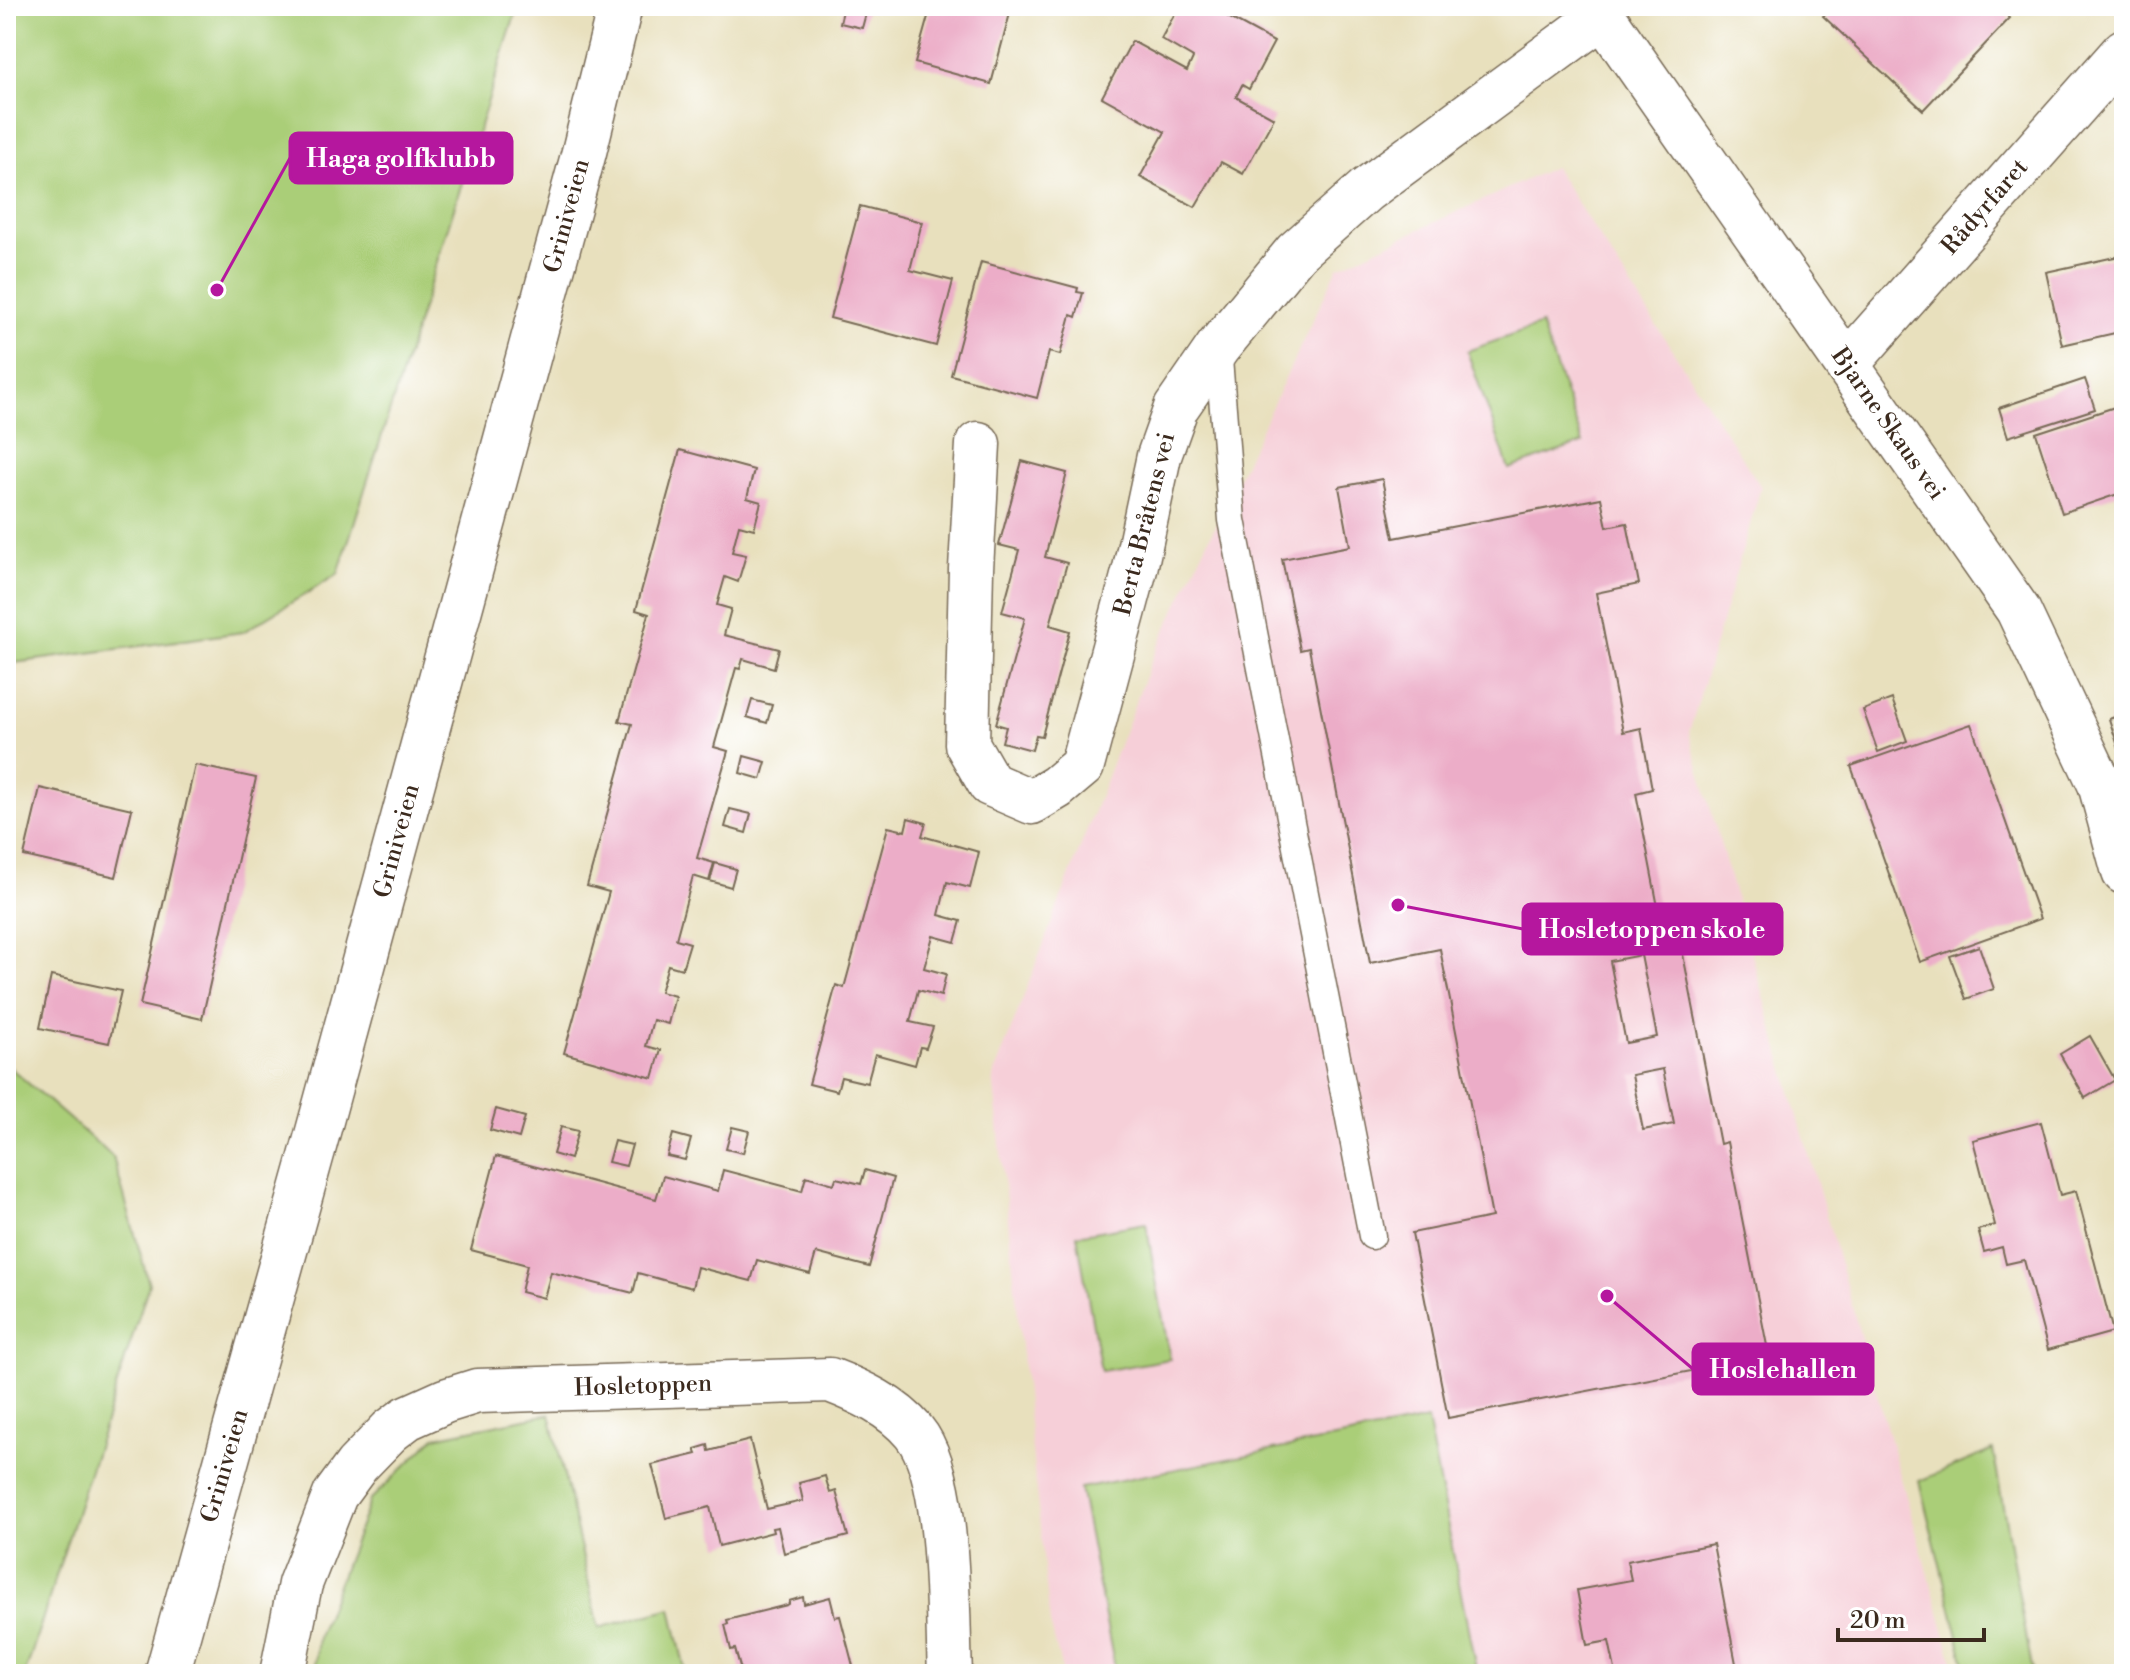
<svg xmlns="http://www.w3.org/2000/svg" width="2130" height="1680" viewBox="0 0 2130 1680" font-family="'Libre Bodoni',serif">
  <rect width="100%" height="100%" fill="#fff"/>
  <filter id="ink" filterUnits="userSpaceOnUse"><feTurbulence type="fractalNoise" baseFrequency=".0125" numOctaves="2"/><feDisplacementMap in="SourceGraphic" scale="16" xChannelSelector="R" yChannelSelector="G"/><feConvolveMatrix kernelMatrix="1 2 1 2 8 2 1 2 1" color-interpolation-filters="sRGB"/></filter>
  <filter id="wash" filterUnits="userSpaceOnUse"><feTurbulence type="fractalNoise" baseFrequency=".006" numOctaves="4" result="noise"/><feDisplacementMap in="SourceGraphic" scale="32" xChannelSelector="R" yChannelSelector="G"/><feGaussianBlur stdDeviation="1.8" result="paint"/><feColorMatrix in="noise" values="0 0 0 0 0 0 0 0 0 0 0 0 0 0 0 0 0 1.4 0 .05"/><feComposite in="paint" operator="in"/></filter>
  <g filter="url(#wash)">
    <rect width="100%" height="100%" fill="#e8e0bd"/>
    <path fill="#f6cfd8" d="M1554,167L1761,487L1689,733L1955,1668L1935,1674H1063L1050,1623L993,1077L1151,661L1338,267Z"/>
    <g fill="#aace78" stroke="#727c4b" stroke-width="2">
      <path d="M6,6H518L338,574L243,632L6,664Z"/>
      <path d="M1541,325L1583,443L1509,469L1467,351Z"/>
      <path d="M6,1064L113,1157L149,1284L25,1674H6Z"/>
      <path d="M1146,1223L1170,1359L1101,1371L1077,1235Z"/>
      <path d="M550,1414L599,1628L671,1608L686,1674H314L318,1637L370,1500L435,1437Z"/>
      <path d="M1427,1420L1477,1674H1116L1080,1488Z"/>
      <path d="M1993,1450L2033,1674H1952L1966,1668L1919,1481Z"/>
    </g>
    <g id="blocks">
      <g fill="#ecadc8" fill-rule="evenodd">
        <path d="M844,6H868L862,28L840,23Z"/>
        <path d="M931,6H1012L991,84L915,63Z"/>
        <path d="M1179,6H1224L1228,17L1274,42L1249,89L1242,85L1236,97L1274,118L1243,174L1221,162L1195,207L1140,177L1165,132L1102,97L1132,41L1187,71L1193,58L1161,39Z"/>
        <path d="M1834,6H1932L1939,12L1945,6H1997L2010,18L1923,110L1823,16Z"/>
        <path d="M860,206L922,222L910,270L953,281L936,346L830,318Z"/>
        <path d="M2124,255V331L2062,345L2046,272Z"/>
        <path d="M981,262L1078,288L1077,292L1083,293L1076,317L1071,315L1060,355L1049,352L1037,398L951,375Z"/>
        <path d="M2085,379L2095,409L2008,437L1999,408Z"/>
        <path d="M2124,404V492L2062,513L2036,433Z"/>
        <path d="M680,450L754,470L747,498L761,502L754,529L739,525L732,552L746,555L738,582L725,577L717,605L731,609L724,635L779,649L774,668L743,659L740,669L736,668L714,747L728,751L697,858L714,863L709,881L693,876L676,939L690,943L682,969L668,965L660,992L675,996L668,1024L653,1020L646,1046L661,1050L653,1078L564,1053L609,892L587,886L632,724L619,721L649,614L636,610Z"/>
        <path d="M1022,461L1067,473L1045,557L1067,563L1050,625L1070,631L1042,736L1036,735L1032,750L1002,742L1006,727L996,724L1025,618L1002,612L1019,550L999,545Z"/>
        <path d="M1382,479L1394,538L1601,498L1607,527L1627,523L1639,584L1596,593L1623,732L1641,728L1652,789L1636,793L1658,907L1673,903L1720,1144L1727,1142L1769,1356L1448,1418L1412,1233L1492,1217L1440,949L1370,963L1309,648L1300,650L1282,559L1350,546L1339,487ZM1641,955L1657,1037L1626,1043L1610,961ZM1663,1069L1674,1124L1643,1130L1632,1075Z"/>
        <path d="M1892,699L1907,741L1878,752L1863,710Z"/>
        <path d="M752,700L772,705L767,723L747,717Z"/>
        <path d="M2124,714V761H2123L2109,719Z"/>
        <path d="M1971,724L2040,919L1920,962L1851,766Z"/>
        <path d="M744,756L766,762L761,779L740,773Z"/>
        <path d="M195,765L256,778L202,1019L140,1005Z"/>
        <path d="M40,788L132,809L116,877L24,856Z"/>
        <path d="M730,809L751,814L746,833L725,827Z"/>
        <path d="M908,818L926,823L922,836L979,852L970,888L947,882L939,915L961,921L955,942L933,936L924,968L946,974L941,996L918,990L910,1022L933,1027L926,1048L920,1047L915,1065L875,1054L867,1083L841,1077L837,1091L809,1084L836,985L844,988L888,827L905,831Z"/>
        <path d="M715,863L736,869L731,887L710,881Z"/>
        <path d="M1979,946L1994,989L1966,999L1950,956Z"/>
        <path d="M51,976L121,991L109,1043L40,1028Z"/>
        <path d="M2090,1036L2115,1080L2085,1098L2060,1054Z"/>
        <path d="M496,1109L525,1117L519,1138L490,1130Z"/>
        <path d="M2041,1122L2060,1195L2076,1191L2113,1332L2048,1350L2024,1260L2006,1264L2002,1247L1984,1252L1978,1230L1995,1225L1973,1140Z"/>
        <path d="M561,1127L578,1131L570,1159L553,1154Z"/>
        <path d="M732,1127L749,1131L743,1153L726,1149Z"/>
        <path d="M673,1134L691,1139L685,1160L667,1156Z"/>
        <path d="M614,1141L632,1145L626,1166L608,1162Z"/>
        <path d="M496,1156L656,1199L663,1176L718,1191L723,1170L802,1191L806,1176L834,1184L836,1178L861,1184L865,1170L893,1178L869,1267L816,1253L810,1274L757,1260L751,1281L697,1267L692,1288L638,1273L633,1293L551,1272L544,1298L521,1292L527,1265L471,1250Z"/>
        <path d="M750,1440L767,1509L803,1501L799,1483L825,1476L830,1493L836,1491L848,1536L784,1553L778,1527L772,1528L773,1532L719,1546L710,1507L666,1518L652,1465L697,1454L695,1449L708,1445L709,1451Z"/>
        <path d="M1713,1544L1738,1674H1616L1609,1641L1587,1645L1577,1590L1631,1580L1627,1561Z"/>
        <path d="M803,1597L804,1604L830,1597L835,1617L840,1616L853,1666L823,1674H742L735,1649L731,1650L725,1625L728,1624L727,1620L787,1605L789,1604V1601Z"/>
      </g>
    </g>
  </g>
  <g filter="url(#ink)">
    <use href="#blocks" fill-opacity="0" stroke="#786a56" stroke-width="2"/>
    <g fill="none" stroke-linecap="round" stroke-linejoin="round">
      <g stroke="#786a56" stroke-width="29">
        <path id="service" d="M1218,347L1232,520L1372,1236"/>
      </g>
      <g stroke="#786a56" stroke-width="47">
        <g id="minor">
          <path d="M1596,6L2018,610L2100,784L2124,872"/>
          <path d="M1847,364L2124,51"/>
          <path d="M978,444L971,569L967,744L990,784L1032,802L1057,787L1082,766L1135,569L1159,456L1176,408L1218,347L1296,252L1366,190L1602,16"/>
          <path d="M282,1674L300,1584L335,1495L357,1465L390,1431L407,1418L445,1401L477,1391L830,1380C861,1392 892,1406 914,1432C951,1476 947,1614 950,1674"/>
        </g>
      </g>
      <g stroke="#786a56" stroke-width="47">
        <path id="primary" d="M167,1674L313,1150L584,152L620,6"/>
      </g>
      <use href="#service" stroke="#fff" stroke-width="26"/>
      <use href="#minor" stroke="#fff" stroke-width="44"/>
      <use href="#primary" stroke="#fff" stroke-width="44"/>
    </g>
  </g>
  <g text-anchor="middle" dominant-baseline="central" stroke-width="7" stroke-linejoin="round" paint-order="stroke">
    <g font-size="24" fill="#3b2a1e" stroke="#fff">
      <text transform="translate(1985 207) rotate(-49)">Rådyrfaret</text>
      <text transform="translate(567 216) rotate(-75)">Griniveien</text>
      <text transform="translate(1888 424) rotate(55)">Bjarne Skaus vei</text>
      <text transform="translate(1145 524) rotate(-76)">Berta Bråtens vei</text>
      <text transform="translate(397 841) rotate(-75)">Griniveien</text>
      <text transform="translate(643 1386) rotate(-2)">Hosletoppen</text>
      <text transform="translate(225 1466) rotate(-74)">Griniveien</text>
    </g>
  </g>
  <path fill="none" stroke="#b5179e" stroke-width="3" d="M217 290L290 158M1398 905L1523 929M1607 1296L1693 1369"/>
  <g fill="#b5179e" stroke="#fff" stroke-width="3">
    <circle cx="217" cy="290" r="8"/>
    <circle cx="1398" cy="905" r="8"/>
    <circle cx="1607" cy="1296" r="8"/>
  </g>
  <g fill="#b5179e" stroke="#b5179e" stroke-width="3">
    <rect x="290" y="133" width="222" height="50" rx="8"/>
    <rect x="1523" y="904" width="259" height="50" rx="8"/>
    <rect x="1693" y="1344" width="180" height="50" rx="8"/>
  </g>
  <g font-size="26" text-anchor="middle" font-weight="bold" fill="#fff">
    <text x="401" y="167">Haga golfklubb</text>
    <text x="1652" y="938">Hosletoppen skole</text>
    <text x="1783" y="1378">Hoslehallen</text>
  </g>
  <rect width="2130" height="1680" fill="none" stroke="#fff" stroke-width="32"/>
  <path d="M1838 1628v12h146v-12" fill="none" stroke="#3b2a1e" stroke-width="4"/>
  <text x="1850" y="1628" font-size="24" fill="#3b2a1e" stroke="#ffffff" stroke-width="6" paint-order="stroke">20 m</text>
</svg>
